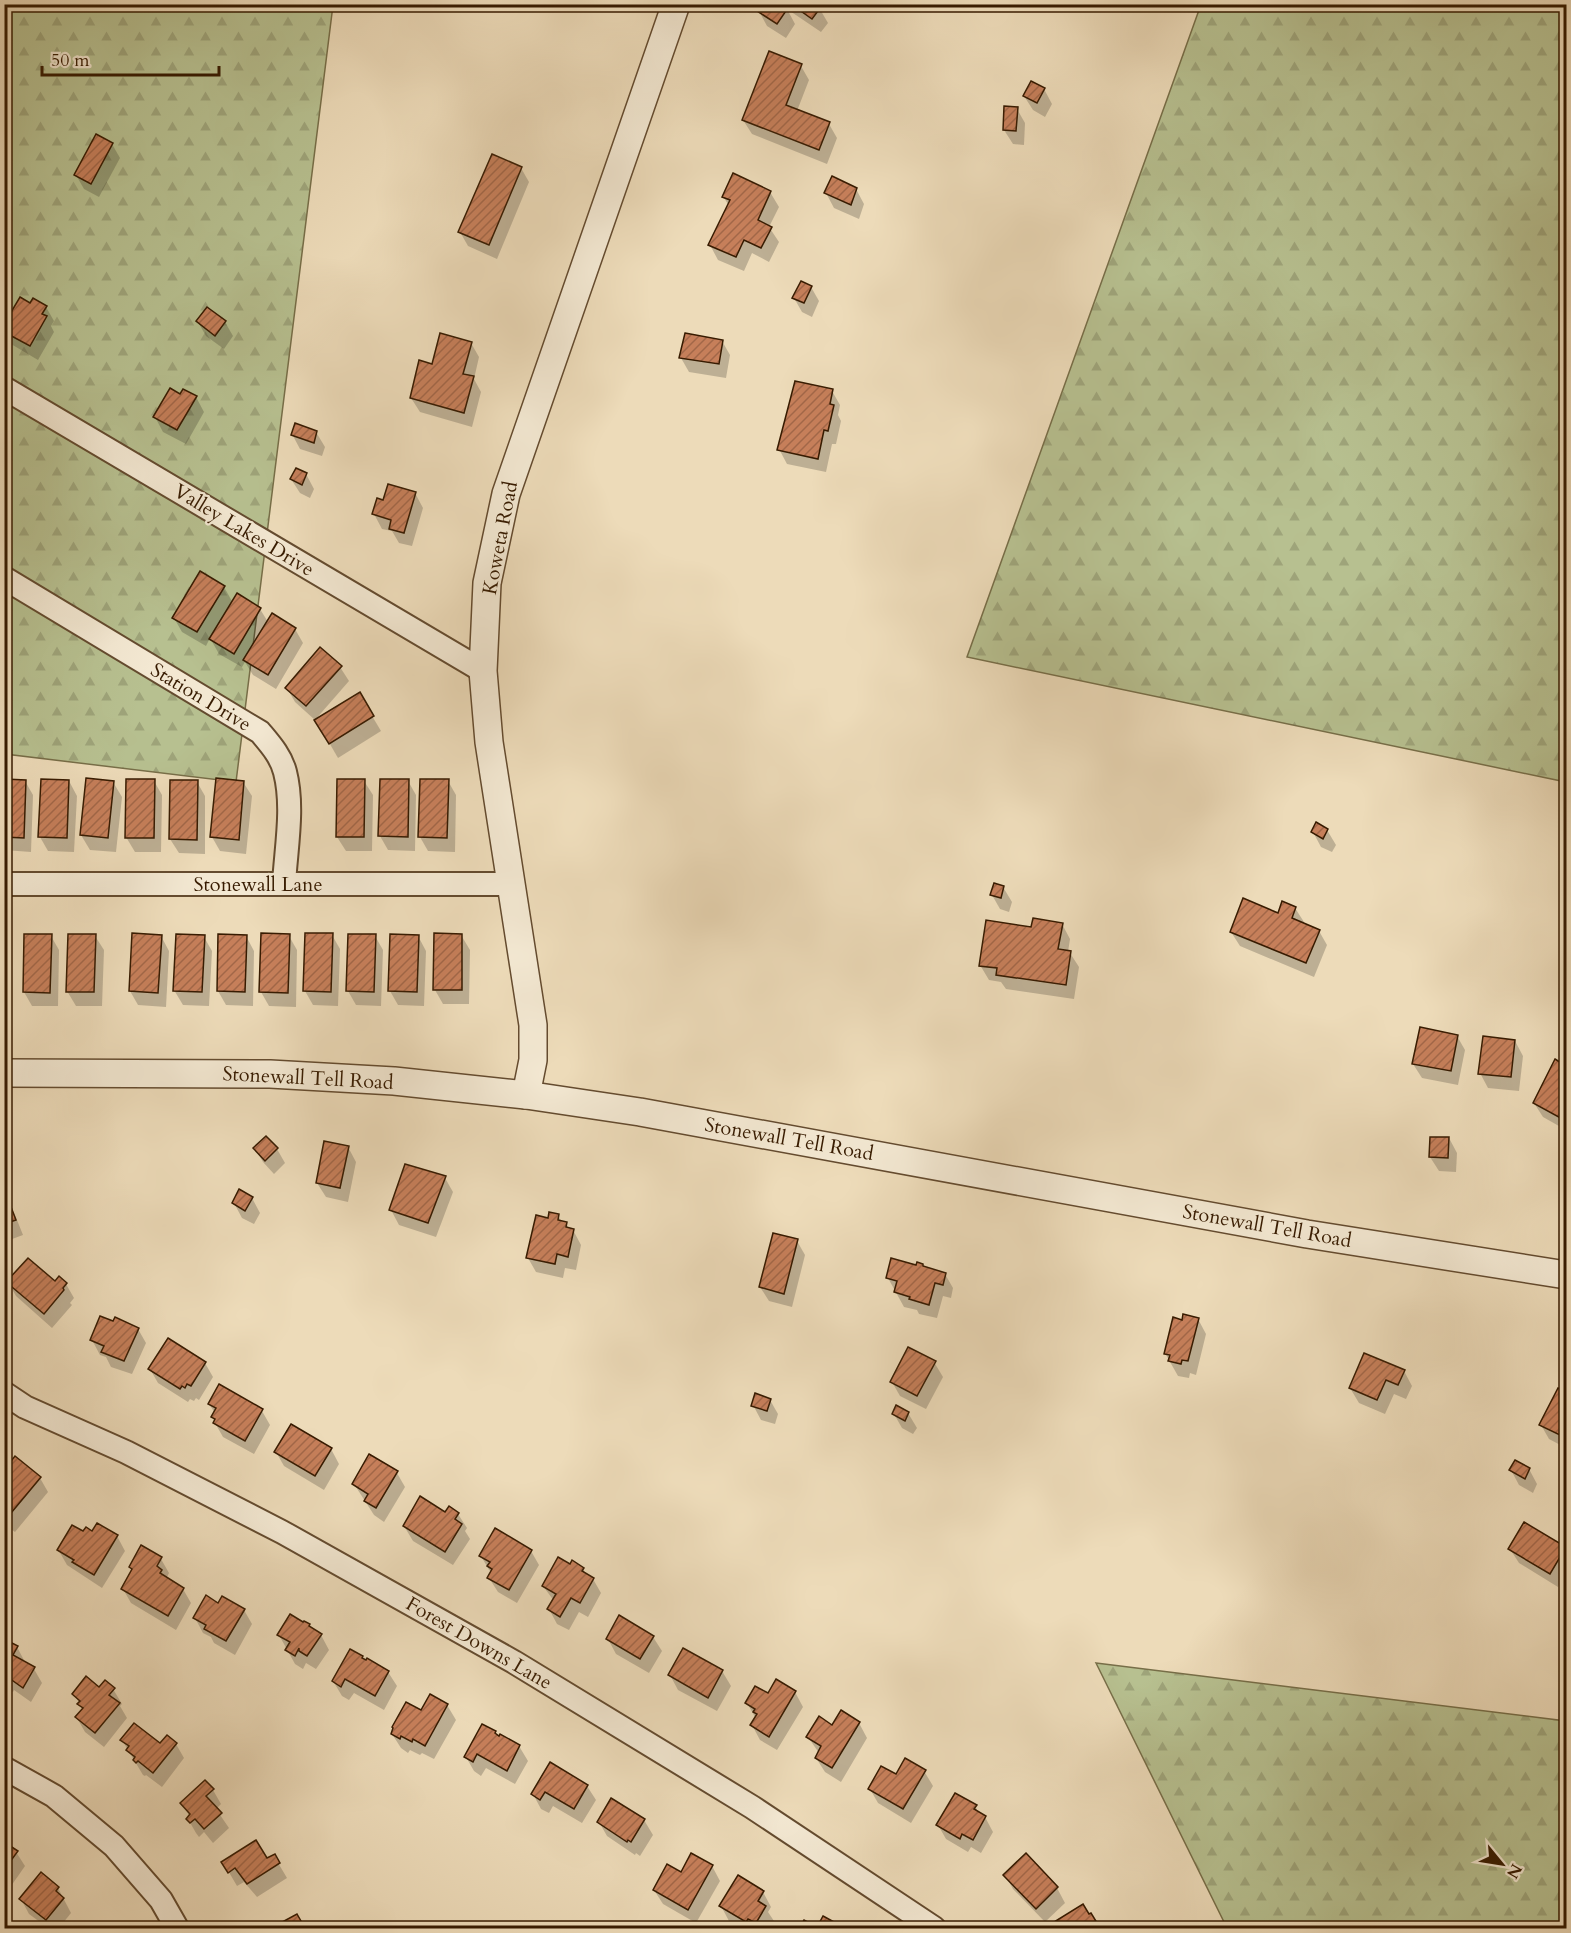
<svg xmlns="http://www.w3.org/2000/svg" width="1571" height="1933" viewBox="0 0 1571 1933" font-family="Cardo,serif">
  <defs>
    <pattern id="forest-firs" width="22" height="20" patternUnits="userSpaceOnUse" patternTransform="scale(1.5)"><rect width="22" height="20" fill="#b7c090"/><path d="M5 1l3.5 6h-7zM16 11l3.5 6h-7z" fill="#9ea47a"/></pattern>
    <pattern id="building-hatch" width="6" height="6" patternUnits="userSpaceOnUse" patternTransform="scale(1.5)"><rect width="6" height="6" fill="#c67f5a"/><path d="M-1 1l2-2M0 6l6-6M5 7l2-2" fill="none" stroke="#a26748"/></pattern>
  </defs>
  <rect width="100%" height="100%" fill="#eddbb9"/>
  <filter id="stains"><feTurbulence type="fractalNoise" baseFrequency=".00333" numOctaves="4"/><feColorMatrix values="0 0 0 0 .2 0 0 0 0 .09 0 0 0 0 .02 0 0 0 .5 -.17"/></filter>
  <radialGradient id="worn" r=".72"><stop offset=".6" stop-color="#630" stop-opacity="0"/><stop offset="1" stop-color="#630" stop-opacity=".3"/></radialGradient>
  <g fill="url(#forest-firs)" stroke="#776e48" stroke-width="1.5">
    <path d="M1208,4L1566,5V782L967,657L1199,10Z"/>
    <path d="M5,5H333L236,782L5,754Z"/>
    <path d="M1096,1663L1566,1721V1928H1227Z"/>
  </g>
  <g fill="#0003">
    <path d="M763,4H826L821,11L828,23L821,32L787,9L795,24L786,38L767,26L759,11Z"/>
    <path d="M801,66L809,80L797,111L829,124L837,138L827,164L752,134L743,120Z"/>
    <path d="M1044,89L1052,104L1045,117L1033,110L1024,96Z"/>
    <path d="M1017,109L1025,123L1024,145L1013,144L1004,130Z"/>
    <path d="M112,144L120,158L99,197L84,189L76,175Z"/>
    <path d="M521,168L529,182L497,259L468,246L460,232Z"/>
    <path d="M856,189L864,204L859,219L834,208L826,193Z"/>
    <path d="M770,192L779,207L769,227L779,242L769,262L752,253L744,271L718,260L710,245L729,206L723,196Z"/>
    <path d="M811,287L819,301L812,317L802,312L794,298Z"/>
    <path d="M31,305L46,307L54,321L51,326L54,332L38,360L11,344L4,332V327Z"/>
    <path d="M198,322H225L233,336L224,349L206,336Z"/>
    <path d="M722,341L730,355L726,378L689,372L681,358Z"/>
    <path d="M471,343L479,357L474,379L481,392L472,427L420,412L411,398L433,366Z"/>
    <path d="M832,391L840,405L838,415L841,421L836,444H832L826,472L787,464L779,449Z"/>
    <path d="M180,396L196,397L204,412L186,444L163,432L155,417Z"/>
    <path d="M316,432L325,447L322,456L300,449L292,434Z"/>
    <path d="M306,474L314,489L310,498L300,493L291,479Z"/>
    <path d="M415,493L423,508L412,546L399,543L392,531L382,529L374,514Z"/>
    <path d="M224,587L233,603L260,609L268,622L295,629L303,643L276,689L253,675L245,662L242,667L219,654L210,638L206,646L182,632L174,618Z"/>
    <path d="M340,667L349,681L315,720L295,702L287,688Z"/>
    <path d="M359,694L381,731L338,758L316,720Z"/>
    <path d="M4,780L25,781L33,795L31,852L4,850Z"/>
    <path d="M69,781L77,796L74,852L48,851L40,837Z"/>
    <path d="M154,781L162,795L161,852H135L126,837Z"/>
    <path d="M364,781L373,795L372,851H346L337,837Z"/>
    <path d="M408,781L416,795L415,851L388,850L380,836Z"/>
    <path d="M448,781L456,795L455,852L428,851L420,837Z"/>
    <path d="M113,782L122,797L116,852L90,850L81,835Z"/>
    <path d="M197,782L205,796V854L179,853L170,839Z"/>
    <path d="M243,782L252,796L246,854L220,851L212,837Z"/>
    <path d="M1327,830L1336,845L1332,852L1321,847L1313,832Z"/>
    <path d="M1003,887L1012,902L1009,912L1000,909L992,895Z"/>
    <path d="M1295,908L1304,922L1303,924L1319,931L1327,945L1314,977L1240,946L1231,932Z"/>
    <path d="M1062,924L1070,939L1068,952L1070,953L1079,967L1074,999L1006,989L1001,982L989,980L980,965L1033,928Z"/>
    <path d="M332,935L340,949L338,1006L313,1005L305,991Z"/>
    <path d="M461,935L470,950L469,1004H443L435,990Z"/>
    <path d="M51,936L59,950L58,1006H32L24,992Z"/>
    <path d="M95,936L104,950L102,1006H76L67,991Z"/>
    <path d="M161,936L169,951L166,1007L138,1005L130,991Z"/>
    <path d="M246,936L254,951L253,1006L226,1005L218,991Z"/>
    <path d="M289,936L297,950L296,1007L269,1006L261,992Z"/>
    <path d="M375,936L383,950L381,1006L356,1005L348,991Z"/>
    <path d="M418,936L426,951L424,1006L398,1005L390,991Z"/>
    <path d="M204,937L212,951L209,1006L183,1005L174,990Z"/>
    <path d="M1457,1036L1465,1050L1458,1085L1422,1078L1413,1064Z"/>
    <path d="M1515,1041L1523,1056L1519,1091L1488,1088L1480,1073Z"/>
    <path d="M1556,1062L1566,1067V1130L1543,1117L1534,1103Z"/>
    <path d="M266,1138L277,1149L285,1163L274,1174L263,1162L255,1148Z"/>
    <path d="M1449,1138L1457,1153L1456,1172L1439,1171L1430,1157Z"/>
    <path d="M348,1147L356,1162L348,1202L326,1197L317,1183Z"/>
    <path d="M445,1178L453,1192L436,1237L399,1225L391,1210Z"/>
    <path d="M252,1198L260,1213L254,1224L242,1218L234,1203Z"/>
    <path d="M7,1201L15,1215L23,1235L4,1242V1202Z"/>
    <path d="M558,1216L562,1222L566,1223L569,1229L573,1230L581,1245L576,1270L565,1268L563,1278L536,1272L528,1258L550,1220Z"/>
    <path d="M797,1241L805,1255L792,1307L769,1301L760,1287Z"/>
    <path d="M924,1268L945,1274L953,1288L951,1298L943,1296L937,1318L919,1314L917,1310L904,1307L888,1278Z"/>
    <path d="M8,1282L66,1284L74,1298L70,1303L72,1305L52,1328L16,1296Z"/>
    <path d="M1198,1319L1206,1334L1196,1375L1190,1373L1189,1378L1178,1376L1165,1353L1183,1321Z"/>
    <path d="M138,1329L146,1343L132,1374L111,1367L106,1357L100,1355L92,1340Z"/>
    <path d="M934,1362L943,1377L926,1409L900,1396L892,1382Z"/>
    <path d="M205,1363L213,1377L199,1400L196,1398L194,1401L190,1399L188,1402L158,1383L150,1369Z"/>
    <path d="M1404,1371L1412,1386L1406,1399L1394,1394L1385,1414L1359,1403L1350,1388Z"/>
    <path d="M1559,1390L1566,1393V1448L1549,1439L1541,1425Z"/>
    <path d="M770,1400L778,1414L775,1424L761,1420L753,1405Z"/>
    <path d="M209,1404L262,1411L270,1425L254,1454L223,1437L215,1423L213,1417L215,1413Z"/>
    <path d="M908,1413L917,1428L913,1434L902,1428L894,1414Z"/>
    <path d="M331,1449L339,1464L324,1490L284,1466L276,1452Z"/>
    <path d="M1529,1469L1537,1484L1533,1493L1519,1485L1511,1470Z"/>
    <path d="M4,1472L40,1478L48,1492L15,1532L4,1524Z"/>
    <path d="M397,1473L405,1487L384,1522L374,1515L354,1484Z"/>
    <path d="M446,1514H458L467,1528L465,1531L470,1539L453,1565L413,1541L404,1526Z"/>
    <path d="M83,1533L117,1536L125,1551L102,1588L67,1565L59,1551Z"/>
    <path d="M1565,1548L1566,1551V1573L1558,1587L1519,1563L1510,1549Z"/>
    <path d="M531,1551L539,1565L517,1603L498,1592L489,1578L492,1572L489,1570L481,1556Z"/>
    <path d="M161,1559L169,1573L166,1579L183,1589L191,1603L176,1630L131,1603L123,1589L133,1571L130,1567Z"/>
    <path d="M570,1566L583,1569L587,1576L593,1579L601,1593L588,1617L579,1612L569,1630L557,1624L549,1609L554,1601L543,1586Z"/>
    <path d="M244,1610L252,1624L235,1655L214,1643L211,1637L203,1633L195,1618Z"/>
    <path d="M309,1626L311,1630L321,1635L329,1650L316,1669L306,1663L303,1669L295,1664L279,1635Z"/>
    <path d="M653,1637L662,1651L649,1673L616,1654L608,1639Z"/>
    <path d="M17,1647L25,1662L24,1663L34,1669L42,1683L31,1702L14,1690L13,1692L4,1687V1651Z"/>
    <path d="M362,1657L364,1660L388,1672L397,1686L384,1710L354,1693L349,1700L342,1696L333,1681Z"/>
    <path d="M722,1671L731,1686L717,1711L678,1690L670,1675Z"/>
    <path d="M100,1689H113L122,1704L120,1706L127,1718L104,1747L85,1732L77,1718L83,1710L74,1694Z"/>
    <path d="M795,1692L803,1707L777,1750L760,1740L752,1725L755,1717L747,1703L768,1695Z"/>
    <path d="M430,1696L447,1705L456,1720L434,1759L422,1753L420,1755L410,1750L408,1753L401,1748L392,1734L421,1712Z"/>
    <path d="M859,1723L867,1738L841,1782L825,1772L816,1758L819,1753L808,1737L832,1727Z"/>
    <path d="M495,1733L497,1737L519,1746L528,1761L515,1784L486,1768L481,1776L474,1771L466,1757Z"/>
    <path d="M122,1740L160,1745L176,1744L184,1758L162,1787L146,1775L145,1776L143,1775Z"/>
    <path d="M551,1764L587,1786L596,1800L582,1823L553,1806L549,1813L541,1809L533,1794Z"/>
    <path d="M924,1771L933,1786L911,1823L878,1803L870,1789Z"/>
    <path d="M205,1782L213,1790L221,1804L216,1809L229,1828L213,1843L204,1832L199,1837L196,1833L188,1819L190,1817L182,1803Z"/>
    <path d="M612,1800L644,1820L653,1835L640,1856L636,1853L635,1855L607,1836L599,1822Z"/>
    <path d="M975,1806L980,1815L985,1817L993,1832L981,1853L971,1847L968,1852L946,1839L938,1825Z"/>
    <path d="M4,1843L16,1852L25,1866L9,1889L4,1886Z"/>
    <path d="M1026,1855L1057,1888L1065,1903L1045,1922L1013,1889L1005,1875Z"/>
    <path d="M274,1856L287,1878L257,1897L244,1882L237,1886L223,1862L267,1860Z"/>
    <path d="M712,1866L720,1881L696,1923L663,1904L654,1890L682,1874Z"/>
    <path d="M58,1888L71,1913L59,1928H48L29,1914L21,1899Z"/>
    <path d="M763,1892L771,1907L768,1912L774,1921L769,1928H742L729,1921L721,1906Z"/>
    <path d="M1091,1915L1098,1928H1060L1056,1922Z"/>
  </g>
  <g fill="url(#building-hatch)" stroke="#371b01" stroke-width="1.5">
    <path d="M761,4H782L788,8L777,24L757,11Z"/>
    <path d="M791,4H817L821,7L812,19Z"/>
    <path d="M769,51L802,64L786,105L830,122L819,150L742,120Z"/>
    <path d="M1031,81L1045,88L1037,103L1023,96Z"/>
    <path d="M1004,106L1018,107L1016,131L1003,130Z"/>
    <path d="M96,134L113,143L91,184L74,175Z"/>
    <path d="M492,154L522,167L489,245L458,232Z"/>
    <path d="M733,173L771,191L758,220L772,227L761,248L744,240L736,257L708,245L730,200L722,197Z"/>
    <path d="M832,176L857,188L851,205L824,193Z"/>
    <path d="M801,281L812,286L804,303L792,298Z"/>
    <path d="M20,297L30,303L33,298L47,306L42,314L47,316L30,346L4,332V324Z"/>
    <path d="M207,307L226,321L215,336L196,321Z"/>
    <path d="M440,333L472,342L463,374L474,376L464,413L410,398L419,360L432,364Z"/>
    <path d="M685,333L723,340L719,364L679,358Z"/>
    <path d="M795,381L833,389L830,404L834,405L828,431L824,430L818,459L777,450Z"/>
    <path d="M170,388L180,394L183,389L197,396L177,430L153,417Z"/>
    <path d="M295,423L317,431L314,443L291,435Z"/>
    <path d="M296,468L307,473L302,485L290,479Z"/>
    <path d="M388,484L416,492L404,533L389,529L391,520L372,514L377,498L383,500Z"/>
    <path d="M200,571L225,586L197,632L172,618Z"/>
    <path d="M237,593L261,608L234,654L209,639Z"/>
    <path d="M272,613L296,628L268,675L243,660Z"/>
    <path d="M320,647L342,666L306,706L285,688Z"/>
    <path d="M360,692L374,716L329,744L314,720Z"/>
    <path d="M86,778L114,781L108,838L80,835Z"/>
    <path d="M216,778L244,781L239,840L210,837Z"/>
    <path d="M4,779L26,780L24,838L4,837Z"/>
    <path d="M41,779L69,780L67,838L38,837Z"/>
    <path d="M126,779H155L154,838H125Z"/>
    <path d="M337,779H365L364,837H336Z"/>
    <path d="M380,779H409L408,837L378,836Z"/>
    <path d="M420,779H449L447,838L418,837Z"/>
    <path d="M170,780H198L197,840L169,839Z"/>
    <path d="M1316,822L1328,829L1323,839L1311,832Z"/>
    <path d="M994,883L1004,886L1001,898L990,895Z"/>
    <path d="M1243,898L1278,913L1282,901L1296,907L1292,918L1320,930L1306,963L1230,932Z"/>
    <path d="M1033,918L1063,923L1058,949L1071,951L1066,985L996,975L997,968L979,966L986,920L1031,927Z"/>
    <path d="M132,933L162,935L158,993L129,991Z"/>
    <path d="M261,933L290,934L288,993L259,992Z"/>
    <path d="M305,933H333L331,992L303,991Z"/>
    <path d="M434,933L462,934V990H433Z"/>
    <path d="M24,934H52L50,993L23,992Z"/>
    <path d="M68,934H96L94,992H66Z"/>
    <path d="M176,934L205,935L202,992L173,991Z"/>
    <path d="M218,934L247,935L245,992L217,991Z"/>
    <path d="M348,934H376L374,992L346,991Z"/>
    <path d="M390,934L419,935L417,992L388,991Z"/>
    <path d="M1420,1027L1458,1035L1451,1071L1412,1064Z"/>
    <path d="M1483,1036L1515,1040L1511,1077L1478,1074Z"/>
    <path d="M1555,1059L1566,1066V1121L1533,1103Z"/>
    <path d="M266,1136L278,1148L265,1161L253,1148Z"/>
    <path d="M1430,1137H1449L1448,1158L1429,1157Z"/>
    <path d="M324,1141L349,1146L340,1188L316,1183Z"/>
    <path d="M405,1164L446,1176L428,1223L389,1210Z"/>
    <path d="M239,1189L253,1197L245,1211L232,1203Z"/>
    <path d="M8,1199L16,1220L4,1224V1200Z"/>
    <path d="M549,1212L559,1214L558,1220L567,1222L566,1227L574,1229L568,1257L557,1254L555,1264L526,1258L536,1215L548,1218Z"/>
    <path d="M773,1233L798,1239L784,1294L759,1287Z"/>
    <path d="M28,1258L55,1281L59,1276L67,1283L63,1288L64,1290L44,1314L6,1282Z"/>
    <path d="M891,1258L916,1265L917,1262L923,1264V1266L946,1273L943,1285L935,1283L929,1305L909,1299L910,1297L894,1292L897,1281L886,1278Z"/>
    <path d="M1183,1314L1199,1318L1188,1361L1182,1360L1181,1364L1168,1361L1170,1355L1164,1354L1173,1317L1182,1320Z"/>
    <path d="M100,1316L113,1321L115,1317L139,1328L124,1361L101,1352L104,1346L90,1340Z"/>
    <path d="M168,1338L206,1362L191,1386L187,1384L185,1388L182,1386L180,1389L148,1369Z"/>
    <path d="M908,1347L936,1361L917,1396L890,1382Z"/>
    <path d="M1364,1353L1405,1370L1398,1385L1386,1380L1377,1400L1349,1388Z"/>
    <path d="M219,1384L263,1409L245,1441L213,1423L215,1419L211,1417L216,1408L208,1404Z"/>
    <path d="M1558,1388L1566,1392V1426L1562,1436L1539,1425Z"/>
    <path d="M755,1393L771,1399L767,1411L751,1406Z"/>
    <path d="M896,1405L909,1412L905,1421L892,1414Z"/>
    <path d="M291,1424L332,1448L315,1476L274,1452Z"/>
    <path d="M369,1454L398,1471L376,1508L364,1501L368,1494L352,1484Z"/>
    <path d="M15,1456L41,1477L6,1519L4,1518V1470Z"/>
    <path d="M1515,1460L1530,1468L1525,1479L1509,1470Z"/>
    <path d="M420,1496L445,1512L449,1506L459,1513L455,1519L462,1524L445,1552L403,1526Z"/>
    <path d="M1524,1522L1566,1547L1550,1574L1508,1549Z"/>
    <path d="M97,1523L118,1535L94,1575L72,1562L74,1560L57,1550L72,1525L83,1531L86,1527L92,1531Z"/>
    <path d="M495,1528L532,1550L509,1590L487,1578L492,1569L487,1566L490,1562L479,1556Z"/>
    <path d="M141,1545L162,1557L157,1566L162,1570L160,1573L184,1588L168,1616L121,1589L132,1569L129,1567Z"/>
    <path d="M558,1557L570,1564L572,1560L584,1568L582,1571L594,1578L580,1603L571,1598L560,1617L547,1609L556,1594L542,1586Z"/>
    <path d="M206,1595L218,1603L222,1596L245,1609L226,1641L204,1629L206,1625L193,1618Z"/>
    <path d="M290,1614L303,1622L304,1621L310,1624L309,1626L322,1634L307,1656L299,1651V1648L295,1656L285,1650L290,1642L277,1635Z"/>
    <path d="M619,1615L654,1636L640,1659L606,1639Z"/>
    <path d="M8,1641L18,1646L13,1655L35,1667L23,1688L6,1676L4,1678V1648Z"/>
    <path d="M683,1648L723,1670L708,1698L668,1675Z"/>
    <path d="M350,1649L363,1656L362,1658L366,1660L367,1658L389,1671L375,1696L345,1679L341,1687L332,1681Z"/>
    <path d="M86,1676L99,1687L105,1680L115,1688L109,1695L120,1703L95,1733L75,1717L83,1708L77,1704L80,1701L72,1694Z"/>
    <path d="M776,1679L796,1691L769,1737L750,1725L757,1714L753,1712L755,1709L745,1703L755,1686L768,1693Z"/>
    <path d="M430,1694L448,1704L425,1746L413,1739L412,1742L401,1736L400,1739L391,1734L393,1728L392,1727L406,1702L421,1710Z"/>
    <path d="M841,1710L860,1722L832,1768L815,1758L821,1746L806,1737L819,1716L832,1725Z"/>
    <path d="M134,1723L160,1743L167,1735L177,1743L153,1773L138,1761L136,1763L133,1760L135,1757L126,1750L129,1746L120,1740Z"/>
    <path d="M482,1724L496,1731L495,1733L499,1736L500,1734L520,1745L507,1771L477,1754L473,1762L464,1757Z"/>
    <path d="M905,1758L926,1770L903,1809L868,1789L881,1766L896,1774Z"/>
    <path d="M550,1762L588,1785L574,1809L545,1792L540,1800L531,1794Z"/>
    <path d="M205,1780L214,1789L206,1796L222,1813L204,1829L195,1819L190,1823L186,1819L190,1814L180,1803Z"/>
    <path d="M955,1793L977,1805L974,1809L986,1816L973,1840L962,1834L960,1839L936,1825Z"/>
    <path d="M611,1798L645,1819L631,1842L628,1840L627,1842L597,1822Z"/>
    <path d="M256,1840L267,1858L275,1854L280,1863L247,1884L235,1868L228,1873L221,1862Z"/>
    <path d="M4,1842L18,1851L4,1870Z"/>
    <path d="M691,1853L713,1865L688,1910L653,1890L667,1864L681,1872Z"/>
    <path d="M1026,1853L1058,1887L1036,1909L1003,1875Z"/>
    <path d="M41,1872L59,1887L56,1891L64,1898L46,1920L19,1899Z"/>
    <path d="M738,1875L764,1891L758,1901L766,1906L756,1923L748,1919L746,1922L719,1906Z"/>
    <path d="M1083,1904L1089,1914L1091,1913L1099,1926L1097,1927L1098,1928H1058L1054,1922Z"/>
    <path d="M297,1914L305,1928H274L273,1927Z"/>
    <path d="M823,1916L845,1928H799L804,1920L817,1927Z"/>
  </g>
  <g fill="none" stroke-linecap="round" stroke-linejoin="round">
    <g stroke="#644b2f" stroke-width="26">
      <g id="minor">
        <path d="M4,388L483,671"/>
        <path d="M4,578L260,732C270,744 281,756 285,772C294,807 286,848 284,884"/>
        <path d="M4,884H511"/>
        <path d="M4,1393L25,1407L126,1452L282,1532L514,1662L752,1807L934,1928"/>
        <path d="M4,1768L54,1796L114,1846L161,1900L177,1928"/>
      </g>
    </g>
    <g stroke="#644b2f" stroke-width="30">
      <g id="tertiary">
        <path d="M4,1073L270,1074L394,1081L526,1095L640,1112L1307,1234L1566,1275"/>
        <path d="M526,1095L533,1060V1025L489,742L483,671L487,583L506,494L676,4"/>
      </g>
    </g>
    <use href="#minor" stroke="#f3e8d2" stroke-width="22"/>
    <use href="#tertiary" stroke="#f3e8d2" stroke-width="27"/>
  </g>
  <g text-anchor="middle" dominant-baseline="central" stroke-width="4.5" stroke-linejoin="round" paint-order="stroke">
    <g font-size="20" fill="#371b01" stroke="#f3e8d2">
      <text transform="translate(244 530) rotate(31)">Valley Lakes Drive</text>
      <text transform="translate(500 538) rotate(-79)">Koweta Road</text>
      <text transform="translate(201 697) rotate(31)">Station Drive</text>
      <text x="258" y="884">Stonewall Lane</text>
      <text transform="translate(308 1078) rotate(3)">Stonewall Tell Road</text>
      <text transform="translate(789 1139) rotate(10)">Stonewall Tell Road</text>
      <text transform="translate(1267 1226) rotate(10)">Stonewall Tell Road</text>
      <text transform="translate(479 1643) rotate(30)">Forest Downs Lane</text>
    </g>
  </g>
  <rect width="1571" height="1933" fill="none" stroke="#eddbb9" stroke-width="24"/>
  <rect x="6" y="6" width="1559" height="1921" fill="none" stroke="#371b01" stroke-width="3"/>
  <rect x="12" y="12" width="1547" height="1909" fill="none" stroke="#371b01" stroke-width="1.5"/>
  <g transform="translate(1502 1864) rotate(120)" stroke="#f3e8d2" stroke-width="4.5" paint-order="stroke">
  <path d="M0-4.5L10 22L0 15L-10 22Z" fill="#371b01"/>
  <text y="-9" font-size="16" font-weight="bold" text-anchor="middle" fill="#371b01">N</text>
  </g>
  <path d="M42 66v9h177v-9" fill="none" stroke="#371b01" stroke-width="3"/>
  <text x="51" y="66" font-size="18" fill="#371b01" stroke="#f3e8d2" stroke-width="4.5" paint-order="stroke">50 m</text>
  <rect width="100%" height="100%" filter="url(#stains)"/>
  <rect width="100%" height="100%" fill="url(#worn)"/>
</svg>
